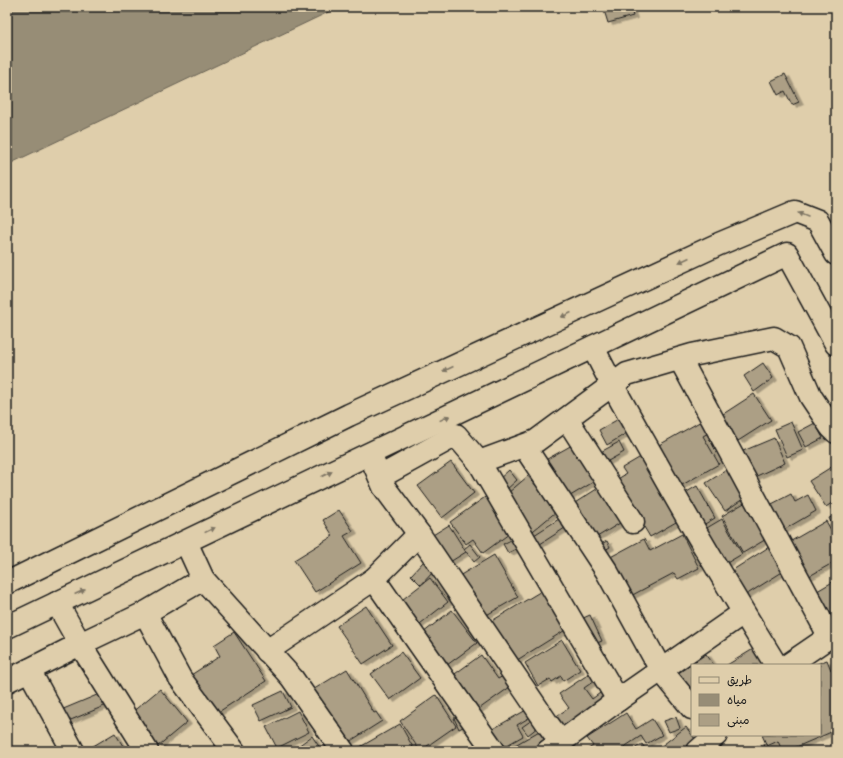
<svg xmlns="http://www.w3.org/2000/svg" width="843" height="758" viewBox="0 0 843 758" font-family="'Architects Daughter','Playpen Sans Arabic',sans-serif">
  <defs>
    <filter id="shadow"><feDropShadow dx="4.5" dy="2.5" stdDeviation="0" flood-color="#0004"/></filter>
  </defs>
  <rect width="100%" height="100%" fill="#dfceab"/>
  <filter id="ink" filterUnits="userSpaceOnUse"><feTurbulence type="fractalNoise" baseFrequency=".025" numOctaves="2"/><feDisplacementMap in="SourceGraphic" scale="8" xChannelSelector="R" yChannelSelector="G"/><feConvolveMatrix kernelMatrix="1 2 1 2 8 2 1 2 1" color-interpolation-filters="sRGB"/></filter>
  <g filter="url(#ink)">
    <path fill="#978d76" stroke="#666052" d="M7,7H339L7,165Z"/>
    <g fill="#ac9f85" stroke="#1c1c1c" filter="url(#shadow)">
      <path d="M603,7H630L633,16L608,23Z"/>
      <path d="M785,74L799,102L792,105L785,91L778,95L771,81Z"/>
      <path d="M763,363L773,378L754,392L744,376Z"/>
      <path d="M754,394L771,420L738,441L731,431L717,418Z"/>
      <path d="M622,417L630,431L607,445L599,430Z"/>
      <path d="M703,420L710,432L703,436L719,464L675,489L652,449Z"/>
      <path d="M791,422L803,450L787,457L775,429Z"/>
      <path d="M815,423L823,438L806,447L798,432Z"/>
      <path d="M774,438L785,463L748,480L736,454Z"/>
      <path d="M619,442L624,452L601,465L595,455Z"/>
      <path d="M574,444L595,481L562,501L540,463Z"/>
      <path d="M644,455L683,518L650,537L616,480L626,474L622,468Z"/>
      <path d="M451,462L474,493L442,518L418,486Z"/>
      <path d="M836,464V500L826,507L809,481Z"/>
      <path d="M728,469L746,497L725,511L706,483Z"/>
      <path d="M509,470L517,480L506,490L498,480Z"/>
      <path d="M528,476L557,511L528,535L501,499Z"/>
      <path d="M603,485L625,520L592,540L570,506Z"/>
      <path d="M697,486L715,518L698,528L680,496Z"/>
      <path d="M791,494L795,502L808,495L816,511L780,532L766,507Z"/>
      <path d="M488,495L513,531L483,553L473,539L466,544L450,522Z"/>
      <path d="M746,502L768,538L743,553L722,516Z"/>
      <path d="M339,510L353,531L344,536L361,563L315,592L294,560L333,536L323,520Z"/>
      <path d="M836,515V526L833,527L829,518Z"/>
      <path d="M562,517L568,526L537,546L531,537Z"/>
      <path d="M722,519L742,554L720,567L700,532Z"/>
      <path d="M826,521L836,539V561L806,578L786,544Z"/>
      <path d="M449,525L466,552L445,565L428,538Z"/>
      <path d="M682,534L699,568L678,579L674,573L623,600L603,561L644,539L650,551Z"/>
      <path d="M515,538L520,547L508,553L503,544Z"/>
      <path d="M607,541L610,547L600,553L597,546Z"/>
      <path d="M470,544L480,557L474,562L464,549Z"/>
      <path d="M772,545L787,569L741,598L725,575Z"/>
      <path d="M494,555L518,597L483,617L459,576Z"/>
      <path d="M424,561L434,571L421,585L411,575Z"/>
      <path d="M430,578L448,602L416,627L398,603Z"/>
      <path d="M836,580V624L831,627L812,594Z"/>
      <path d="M543,590L567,629L514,662L490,622Z"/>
      <path d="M366,606L392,645L363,664L337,626Z"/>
      <path d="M452,610L477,643L447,665L423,633Z"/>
      <path d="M590,615L602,641L592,645L581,619Z"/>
      <path d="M234,632L266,681L214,715L191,675L220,656L214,645Z"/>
      <path d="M562,640L580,670L563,681L561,676L552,682L550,679L538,686L525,663Z"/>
      <path d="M755,648L765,665H727Z"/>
      <path d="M401,652L420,678L390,700L371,674Z"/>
      <path d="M706,654L714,665H692V701L674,676Z"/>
      <path d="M481,655L498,679L503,676L510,687L476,711L452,676Z"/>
      <path d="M827,660L831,670L836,668V730L787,751H782L778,741L767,746L762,735H820V665H814Z"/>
      <path d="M347,669L374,713L376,712L382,721L344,745L311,691Z"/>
      <path d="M592,672L597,679L584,688L592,699L604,690L612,703L566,734L555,717L569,708L559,694Z"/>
      <path d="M160,689L187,722L158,746L131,713Z"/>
      <path d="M283,691L291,707L261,721L253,705Z"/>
      <path d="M104,692L109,704L66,722L61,710Z"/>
      <path d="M436,695L456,726L420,751L400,721Z"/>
      <path d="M528,709L532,716L517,725L523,736L500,749L489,731Z"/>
      <path d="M298,711L309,732L277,748L266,727Z"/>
      <path d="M626,713L636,729L652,719L662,735L646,744L641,736L618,751H585L593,746L587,738Z"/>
      <path d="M463,714L469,724L459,729L454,718Z"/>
      <path d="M676,717L680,728L669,732L664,721Z"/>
      <path d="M532,720L538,727L528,735L522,727Z"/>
      <path d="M400,724L415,751H353Z"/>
      <path d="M686,727L698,743L688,751H655Z"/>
      <path d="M541,730L549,743L534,751H511L510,748Z"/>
      <path d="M115,733L123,746L114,751H85Z"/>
      <path d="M312,736L322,751H291Z"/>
      <path d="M642,744L647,751H631Z"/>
      <path d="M764,744L766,751H742Z"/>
    </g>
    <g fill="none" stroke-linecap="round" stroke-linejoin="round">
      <g stroke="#1c1c1c" stroke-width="25">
        <g id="minor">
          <path d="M593,347C614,391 639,432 663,475C699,539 737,602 776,665"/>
          <path d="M680,359L826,630V639L788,665"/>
          <path d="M567,419L633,522"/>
          <path d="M524,446L606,570L661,670L692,708"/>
          <path d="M479,462L618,700"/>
          <path d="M374,464L384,487L419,534L547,723L561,742L548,751"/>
          <path d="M380,477L456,435L479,462L536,441L627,374L692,355L774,338L789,347L811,397L831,427L836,432"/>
          <path d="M203,579L292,678L343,751"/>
          <path d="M374,579L494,751"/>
          <path d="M7,583L349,415L719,244L795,212L818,221L836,254"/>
          <path d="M57,603L80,644L147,751"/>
          <path d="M145,613L180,678L234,751"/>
          <path d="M7,627L787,254L836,344"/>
          <path d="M267,651L374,579L419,534"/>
          <path d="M7,681L29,670"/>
          <path d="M561,742L618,700L743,613"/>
          <path d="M73,751L29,670L80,644L145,613L203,579L186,542"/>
          <path d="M698,751L716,735"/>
        </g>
      </g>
      <use href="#minor" stroke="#dfceab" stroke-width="22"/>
    </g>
    <defs><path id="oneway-solid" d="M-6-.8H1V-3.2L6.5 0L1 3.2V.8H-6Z"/></defs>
    <g fill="#7e7564">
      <use href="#oneway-solid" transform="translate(803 215) rotate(-158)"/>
      <use href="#oneway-solid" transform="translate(684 260) rotate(155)"/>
      <use href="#oneway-solid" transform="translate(566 315) rotate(155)"/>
      <use href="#oneway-solid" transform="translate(448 369) rotate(155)"/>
      <use href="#oneway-solid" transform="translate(445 418) rotate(-26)"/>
      <use href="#oneway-solid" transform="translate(327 474) rotate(-26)"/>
      <use href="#oneway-solid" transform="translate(210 530) rotate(-26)"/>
      <use href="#oneway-solid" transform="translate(80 592) rotate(-25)"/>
    </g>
  </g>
  <rect width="843" height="758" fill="none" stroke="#dfceab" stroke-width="24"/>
  <rect x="12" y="12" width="819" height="734" fill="none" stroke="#1c1c1c" stroke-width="1.5" filter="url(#ink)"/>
  <rect x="691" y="664" width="130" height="72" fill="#dfceab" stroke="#918772"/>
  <rect x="699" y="677" width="20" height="6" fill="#dfceab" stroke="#918772"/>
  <text x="727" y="684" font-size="12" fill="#1c1c1c">طريق</text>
  <rect x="699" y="694" width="20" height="12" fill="#978d76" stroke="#918772"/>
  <text x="727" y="704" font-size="12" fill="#1c1c1c">مياه</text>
  <rect x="699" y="714" width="20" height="12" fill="#ac9f85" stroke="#918772"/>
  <text x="727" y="724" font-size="12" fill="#1c1c1c">مبنى</text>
</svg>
